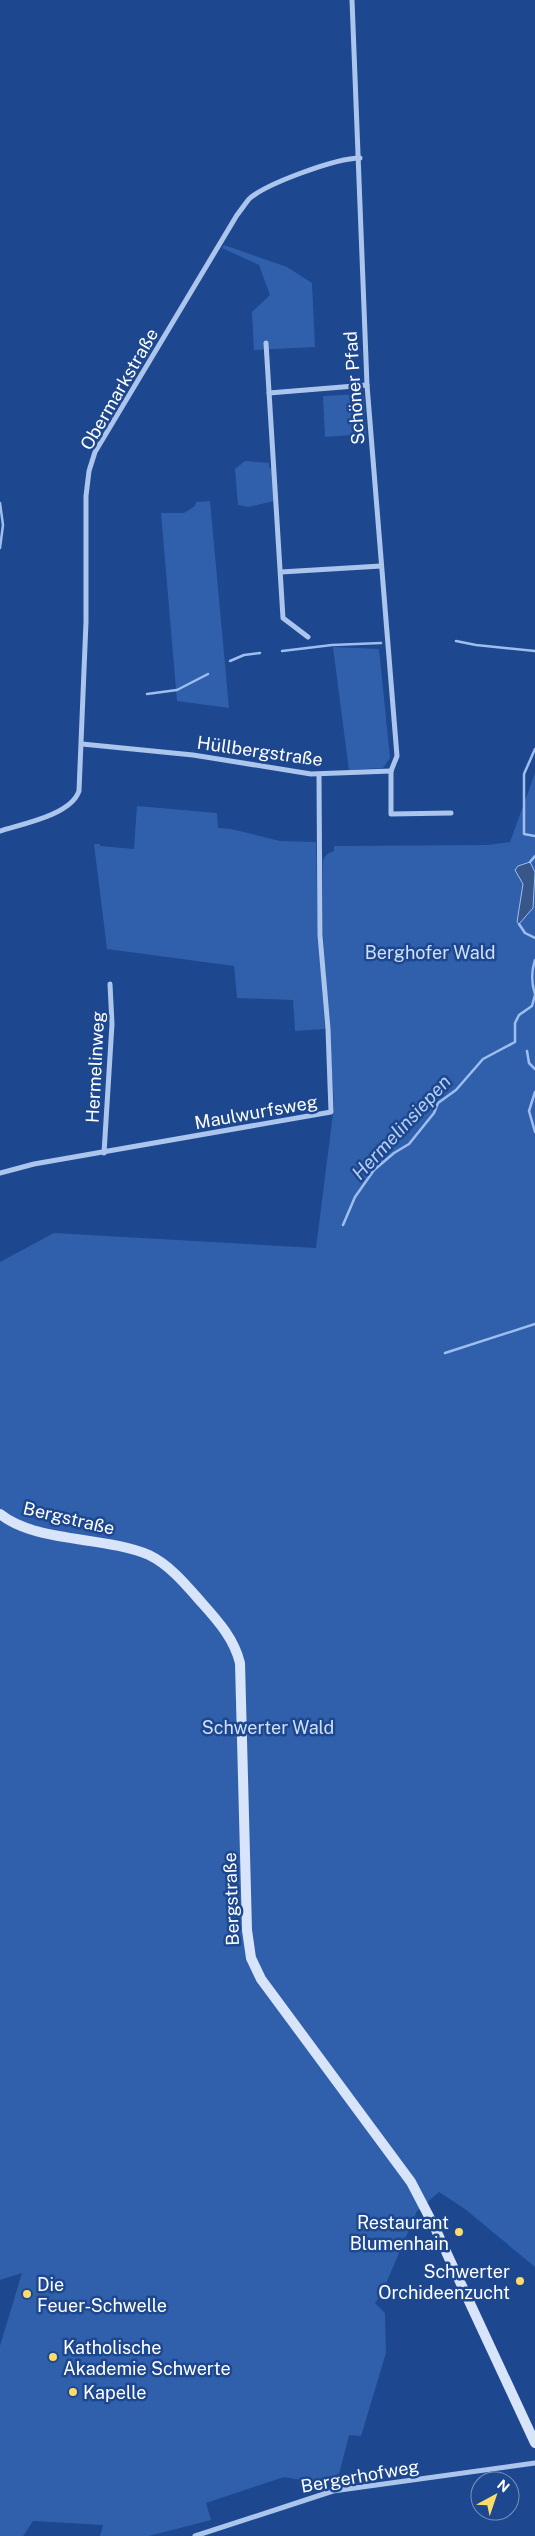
<svg xmlns="http://www.w3.org/2000/svg" width="535" height="2536" viewBox="0 0 535 2536" font-family="'Public Sans',sans-serif">
  <rect width="100%" height="100%" fill="#1d478e"/>
  <g fill="#3060ac">
    <path d="M224,245L287,267L312,283L315,347L254,350L252,312L270,295L259,265L222,248Z"/>
    <path d="M360,394L364,397L366,434L325,437L323,396Z"/>
    <path d="M245,461L269,463V468H272L274,501L249,507L238,505L235,469Z"/>
    <path d="M210,501L229,708L177,701L161,513H184L195,506L196,502Z"/>
    <path d="M333,647L379,649L390,758L383,768L349,770Z"/>
    <path d="M535,773V2267L465,2209L439,2192L417,2211L381,2295L375,2303L385,2313L386,2353L361,2436L349,2435L339,2474L313,2482L284,2477L206,2503L211,2520L149,2536H100L103,2525L33,2521L23,2536H0V2346L22,2273L0,2280V1262L54,1233L316,1248L334,1106L323,934V860L327,854L334,851V846L488,845L510,842Z"/>
    <path d="M137,806L217,813L218,828L231,829L280,841L316,842L318,935L325,1029L295,1031L293,1000L237,998L234,966L107,949L94,844H100V846L134,849Z"/>
  </g>
  <path fill="#38568a" stroke="#9ebeef" d="M530,862L535,872L533,908L519,924L517,922L523,884L515,870L518,866Z"/>
  <g fill="none" stroke-linecap="round" stroke-linejoin="round">
    <g stroke="#9ebeef" stroke-width="2.5">
      <path d="M0,503L3,525L0,548"/>
      <path d="M456,641L476,645L535,651"/>
      <path d="M282,651L332,645L381,643"/>
      <path d="M230,661L244,655L260,653"/>
      <path d="M147,694L177,690L208,674"/>
      <path d="M535,749L524,774V834L535,836"/>
      <path d="M530,862L535,856"/>
      <path d="M519,924L525,933L535,938"/>
      <path d="M535,960C531,972 531,982 535,994"/>
      <path d="M527,1051L529,1063L535,1069"/>
      <path d="M535,1092L529,1111L535,1132"/>
      <path d="M343,1225L355,1197L374,1170L394,1153L409,1144L434,1113L438,1103L456,1090L483,1059L515,1042V1023L519,1015L532,1006L535,995"/>
      <path d="M445,1353L535,1324"/>
    </g>
    <g stroke="#abc5ed" stroke-width="5">
      <path d="M352,0L367,385L397,756L391,771"/>
      <path d="M266,343L283,618L308,637"/>
      <path d="M269,393L367,385"/>
      <path d="M281,572L381,566"/>
      <path d="M82,744L193,755L311,774L391,771"/>
      <path d="M391,771V814L451,813"/>
      <path d="M0,831C22,824 71,815 79,791L86,622V496L89,471L95,452L237,215C241,210 245,204 249,199C267,183 337,158 360,158"/>
      <path d="M104,1153L112,1024L110,984"/>
      <path d="M0,1173L34,1164L331,1112L328,1029L320,935L319,775"/>
      <path d="M195,2536L333,2491L535,2463"/>
    </g>
    <path stroke="#d7e4fa" stroke-width="10" d="M0,1514C36,1543 105,1536 149,1555C170,1565 187,1586 202,1603C219,1622 234,1639 240,1663L247,1930L251,1958L261,1979L411,2182L435,2228L535,2443"/>
  </g>
  <g fill="#fddc69" stroke="#1d478e" stroke-width="2">
    <circle cx="459" cy="2232" r="5"/>
    <circle cx="520" cy="2281" r="5"/>
    <circle cx="27" cy="2294" r="5"/>
    <circle cx="53" cy="2357" r="5"/>
    <circle cx="73" cy="2392" r="5"/>
  </g>
  <g text-anchor="middle" dominant-baseline="central" stroke-width="5" stroke-linejoin="round" paint-order="stroke">
    <g font-size="18" fill="#fff" stroke="#1d478e">
      <text transform="translate(354 388) rotate(-94)">Schöner Pfad</text>
      <text transform="translate(119 389) rotate(-60)">Obermarkstraße</text>
      <text transform="translate(260 751) rotate(8)">Hüllbergstraße</text>
      <text transform="translate(95 1067) rotate(-87)">Hermelinweg</text>
      <text transform="translate(256 1112) rotate(-10)">Maulwurfsweg</text>
      <text transform="translate(69 1518) rotate(13)">Bergstraße</text>
      <text transform="translate(231 1899) rotate(-92)">Bergstraße</text>
      <text transform="translate(360 2476) rotate(-10)">Bergerhofweg</text>
    </g>
    <g font-size="18" fill="#d1e0f9" stroke="#1d478e">
      <text x="430" y="952">Berghofer Wald</text>
      <text x="268" y="1727">Schwerter Wald</text>
    </g>
    <g font-size="18" fill="#fff" stroke="#1d478e" text-anchor="start">
      <text x="449" y="2222" text-anchor="end">Restaurant<tspan x="449" dy="21">Blumenhain</tspan></text>
      <text x="510" y="2271" text-anchor="end">Schwerter<tspan x="510" dy="21">Orchideenzucht</tspan></text>
      <text x="37" y="2284">Die<tspan x="37" dy="21">Feuer-Schwelle</tspan></text>
      <text x="63" y="2347">Katholische<tspan x="63" dy="21">Akademie Schwerte</tspan></text>
      <text x="83" y="2392">Kapelle</text>
    </g>
    <g font-size="19" font-style="italic" fill="#b7cff4" stroke="#1d478e">
      <text transform="translate(401 1127) rotate(-47)">Hermelinsiepen</text>
    </g>
  </g>
  <g transform="translate(495 2496) rotate(40)"><circle r="24" fill="#1d478e" stroke="#7791bb"/>
  <path d="M0-4L9 19L0 12L-9 19Z" fill="#fddc69"/>
  <text y="-8" font-size="14" font-weight="bold" text-anchor="middle" fill="#ffffff">N</text>
  </g>
</svg>
